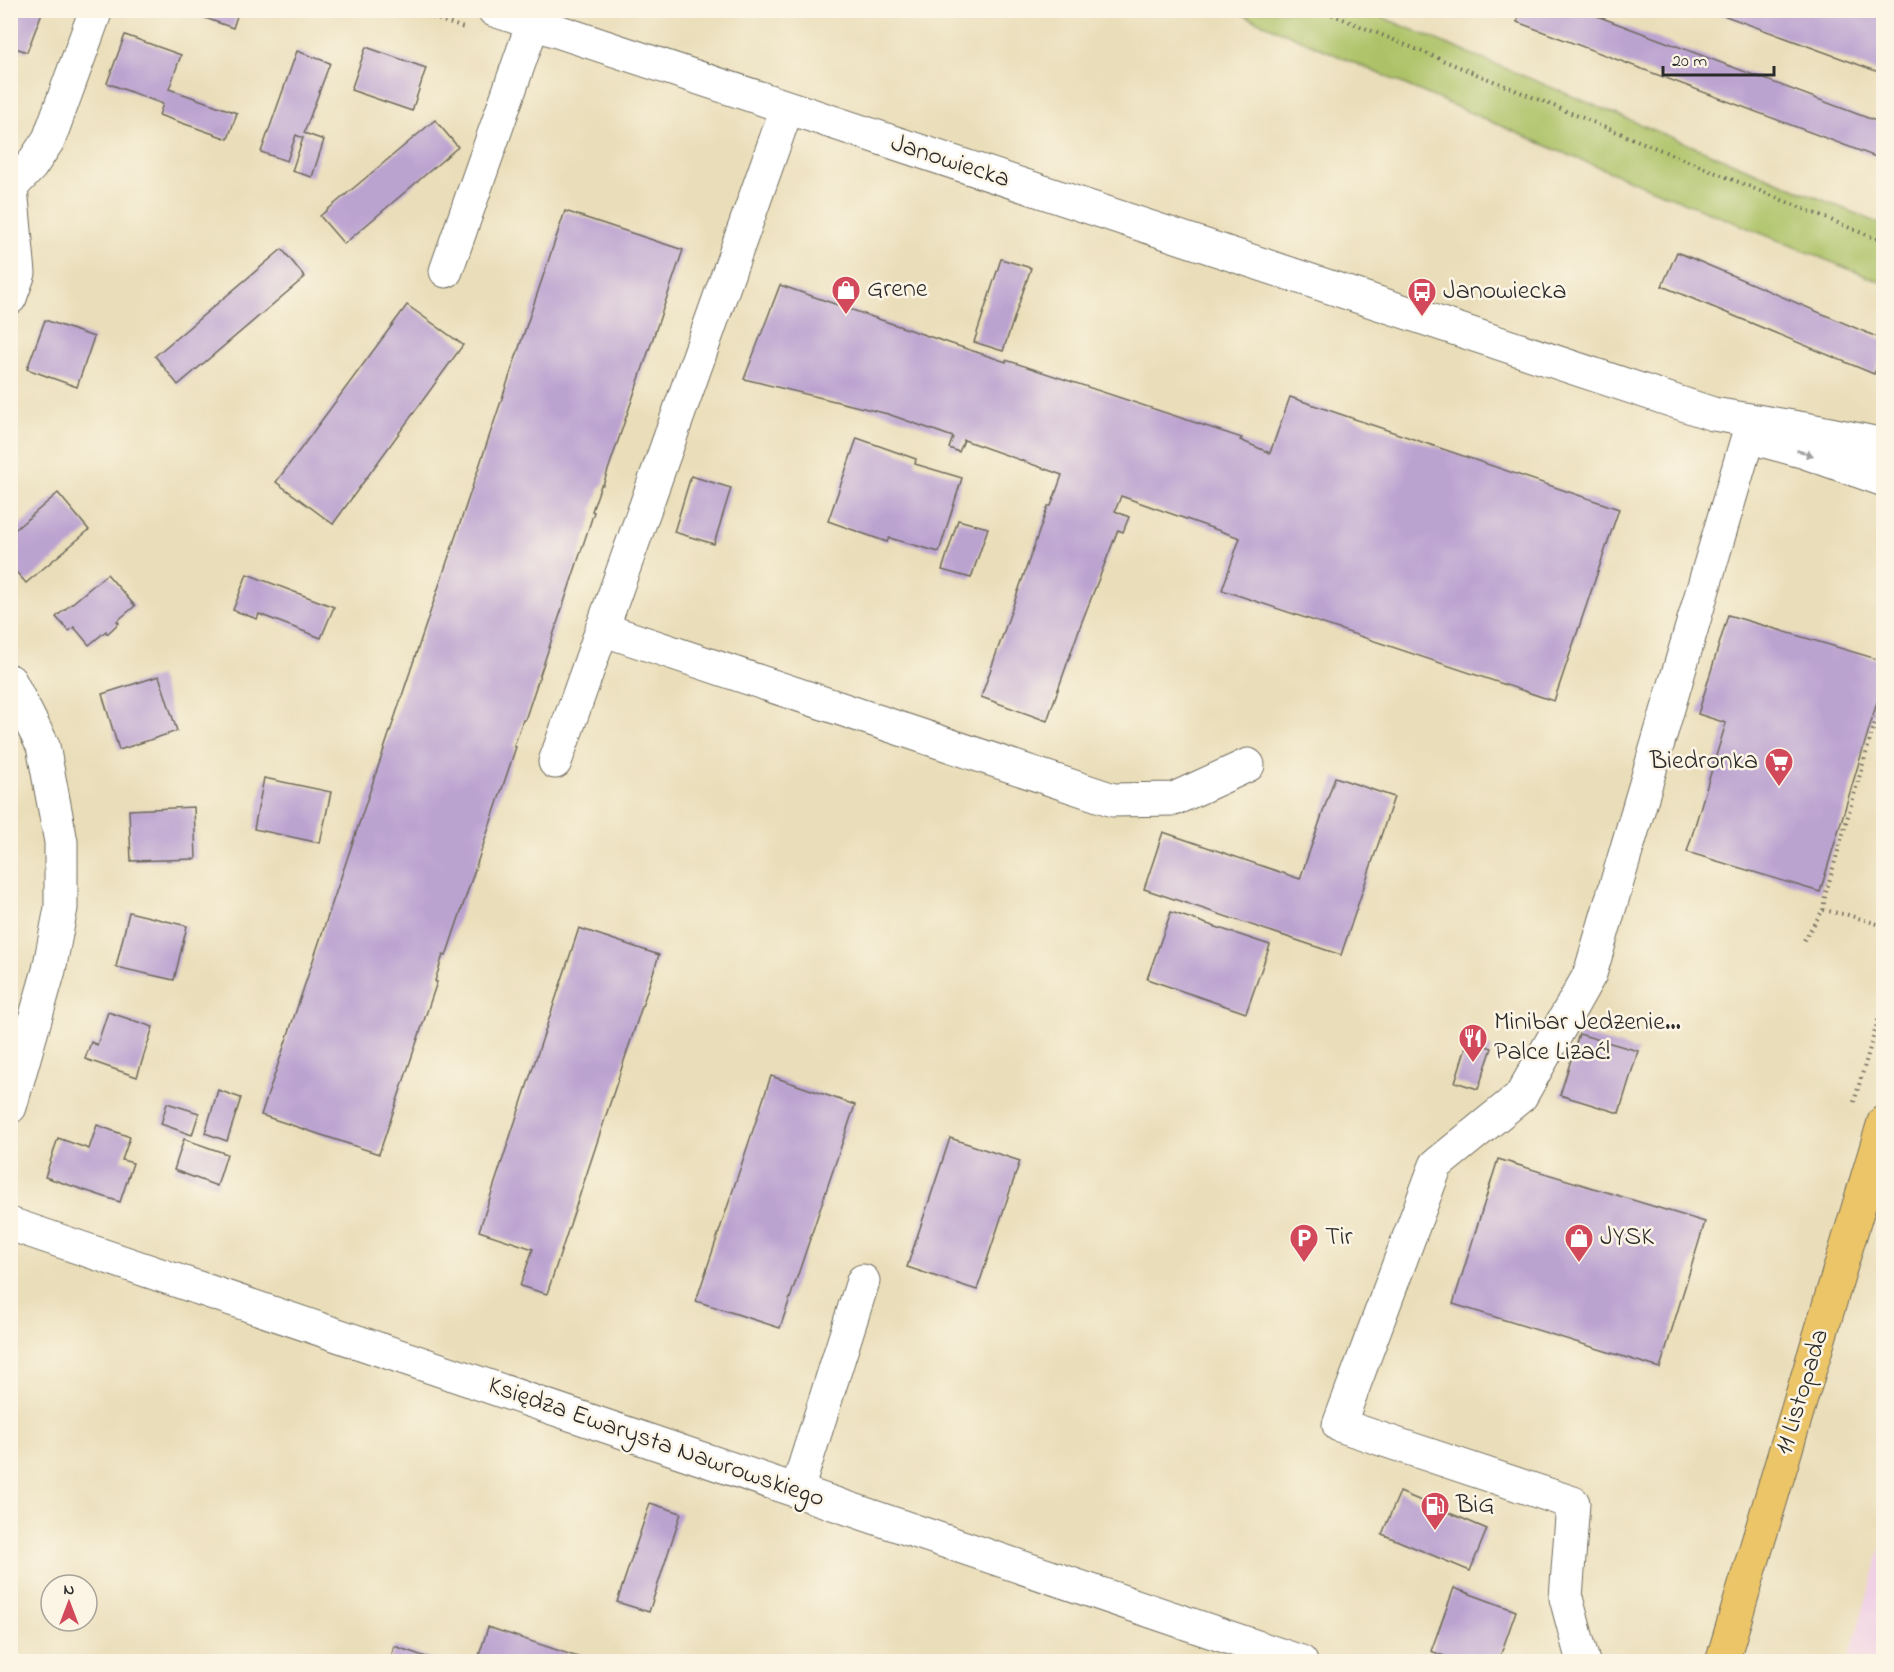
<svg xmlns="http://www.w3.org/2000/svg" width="1894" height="1672" viewBox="0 0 1894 1672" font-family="'Indie Flower',sans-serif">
  <rect width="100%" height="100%" fill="#fcf5e5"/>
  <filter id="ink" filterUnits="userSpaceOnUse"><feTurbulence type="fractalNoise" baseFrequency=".0167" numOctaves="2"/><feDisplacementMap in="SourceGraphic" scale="12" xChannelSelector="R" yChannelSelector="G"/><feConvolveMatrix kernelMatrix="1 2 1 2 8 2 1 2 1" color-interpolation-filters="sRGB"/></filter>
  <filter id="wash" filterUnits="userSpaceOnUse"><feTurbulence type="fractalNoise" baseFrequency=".008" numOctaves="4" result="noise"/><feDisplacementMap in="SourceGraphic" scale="24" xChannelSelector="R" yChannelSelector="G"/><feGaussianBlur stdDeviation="1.35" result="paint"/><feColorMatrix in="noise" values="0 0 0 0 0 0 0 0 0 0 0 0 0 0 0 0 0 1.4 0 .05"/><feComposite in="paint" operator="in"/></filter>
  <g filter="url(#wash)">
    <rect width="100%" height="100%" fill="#eadeba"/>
    <path fill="#f0d0e5" d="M1883,1542V1661H1848Z"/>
    <path fill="#adc267" stroke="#6c7649" stroke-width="1.5" d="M1234,11H1367L1883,225V283L1559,151Z"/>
    <g id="blocks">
      <g fill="#bba3d0">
        <path d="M10,10H43L27,52L10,46Z"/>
        <path d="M183,10H239L233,28Z"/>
        <path d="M1521,10H1581L1884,124V160L1517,22Z"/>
        <path d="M1712,10H1884V74L1712,11Z"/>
        <path d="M125,35L181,55L169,89L237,113L228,139L159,115L163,104L107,83Z"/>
        <path d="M366,47L426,68L412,111L351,90Z"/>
        <path d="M297,51L330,63L304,133L324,140L312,177L292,171L303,138L296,135L287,161L261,152Z"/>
        <path d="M435,120L458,147L344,244L320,216Z"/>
        <path d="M565,211L683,250L603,485H601L592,511L594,512L525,720H523L514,746L516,747L446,956L443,955L435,981L437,982L379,1154L261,1115Z"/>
        <path d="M282,249L305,277L178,385L155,356Z"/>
        <path d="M1677,252L1884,340V350L1874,374L1662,286Z"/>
        <path d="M1001,259L1031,268L1003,351L974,342Z"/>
        <path d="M780,285L916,332L1006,362V360L1242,438L1240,440L1270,453L1290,397L1619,509L1554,701L1222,590L1240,538L1121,496L1115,511L1129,517L1123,532L1118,530L1081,624L1047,721L981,697L1048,506H1051L1062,475L964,440L959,452L949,448L953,437L888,414L744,379Z"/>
        <path d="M407,305L463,345L333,524L276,482Z"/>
        <path d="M45,320L94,337L77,387L27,369Z"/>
        <path d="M857,438L916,459L915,464L962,478L939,552L889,538L887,542L828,521Z"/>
        <path d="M691,476L731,488L714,544L674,532Z"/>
        <path d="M58,493L89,530L26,583L10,565V534Z"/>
        <path d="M958,520L988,528L971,578L942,570Z"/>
        <path d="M107,574L135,606L117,621L119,623L107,634L106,631L89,645L74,627L69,631L56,617Z"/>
        <path d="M247,574L334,607L321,638L259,614L257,619L233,610Z"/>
        <path d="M1728,615L1884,661V679L1820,892L1687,852L1726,723L1698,714Z"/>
        <path d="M159,676L177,731L119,750L102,694Z"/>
        <path d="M1335,777L1394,797L1341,955L1144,889L1163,832L1300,879Z"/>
        <path d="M264,778L331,792L320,843L254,829Z"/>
        <path d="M194,807L196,859L131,861L129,810Z"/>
        <path d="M129,912L187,926L174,980L116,967Z"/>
        <path d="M1171,912L1270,945L1246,1013L1147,979Z"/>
        <path d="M579,928L659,955L547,1294L520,1286L533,1249L479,1231Z"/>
        <path d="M108,1012L153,1027L137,1077L85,1059L91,1042L97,1045Z"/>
        <path d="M1579,1034L1638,1051L1619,1113L1560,1095Z"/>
        <path d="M1468,1040L1492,1048L1478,1089L1455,1082Z"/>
        <path d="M771,1076L855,1105L780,1328L696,1301Z"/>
        <path d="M218,1090L241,1098L227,1141L205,1133Z"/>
        <path d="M167,1103L199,1113L192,1135L161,1124Z"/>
        <path d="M97,1125L130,1137L122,1160L133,1163L120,1202L45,1177L58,1138L89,1149Z"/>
        <path d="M950,1138L1020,1161L977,1290L907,1267Z"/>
        <path d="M184,1139L227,1154L217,1186L174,1170Z"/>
        <path d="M1498,1159L1705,1222L1660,1368L1453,1304Z"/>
        <path d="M1400,1492L1487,1529L1470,1571L1382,1534Z"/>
        <path d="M650,1503L681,1513L649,1612L617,1602Z"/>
        <path d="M1454,1588L1516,1611L1498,1662H1460L1431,1651Z"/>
        <path d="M488,1627L590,1661V1662H477Z"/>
        <path d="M394,1646L438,1661V1662H390Z"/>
      </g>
    </g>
  </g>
  <g filter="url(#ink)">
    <use href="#blocks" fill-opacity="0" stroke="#6e6a5d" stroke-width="1.5"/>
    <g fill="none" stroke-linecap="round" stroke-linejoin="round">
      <g stroke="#6e6a5d" stroke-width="35">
        <g id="minor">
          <path d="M494,10L1713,414L1805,429L1884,445"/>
          <path d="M10,188L31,166L49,139L96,10"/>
          <path d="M446,271L533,23"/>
          <path d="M10,298L19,273L11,188"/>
          <path d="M1765,441L1802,451L1884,480"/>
          <path d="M602,629L1113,800L1174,799L1248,765"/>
          <path d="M10,681L43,746L61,842V908L49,970L10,1107"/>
          <path d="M555,762L787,108"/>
          <path d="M10,1224L1301,1662"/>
          <path d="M797,1490L863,1281"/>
          <path d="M1583,1662L1566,1598L1573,1503L1339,1425L1436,1165L1521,1096L1590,974L1748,436"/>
        </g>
      </g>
      <g stroke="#6e6a5d" stroke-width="35">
        <path id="major" d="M1722,1662L1884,1122"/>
      </g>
      <g stroke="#6e6a5d" stroke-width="4" stroke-dasharray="1.5 4.5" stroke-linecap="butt">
        <path d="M410,10L464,28"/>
        <path d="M1321,10L1884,242"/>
        <path d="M1823,910L1825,896L1884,691"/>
        <path d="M1804,940L1823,910L1848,915L1884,926"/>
        <path d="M1854,1102L1884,1000"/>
      </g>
      <use href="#minor" stroke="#fff" stroke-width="33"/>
      <use href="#major" stroke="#ecc569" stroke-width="33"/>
    </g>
    <defs><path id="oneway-solid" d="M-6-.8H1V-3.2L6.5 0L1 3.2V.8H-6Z" transform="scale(1.5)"/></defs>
    <use fill="#a0a0a0" href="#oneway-solid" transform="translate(1805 453) rotate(18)"/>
  </g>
  <defs>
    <g id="shop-pin" transform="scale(1.5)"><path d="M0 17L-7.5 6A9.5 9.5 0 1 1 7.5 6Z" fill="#d1495b" stroke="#fcf5e5"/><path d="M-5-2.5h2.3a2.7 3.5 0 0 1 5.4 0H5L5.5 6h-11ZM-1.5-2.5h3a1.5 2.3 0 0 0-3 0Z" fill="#fff"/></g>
    <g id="bus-pin" transform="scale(1.5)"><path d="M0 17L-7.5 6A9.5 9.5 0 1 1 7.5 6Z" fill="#d1495b" stroke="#fcf5e5"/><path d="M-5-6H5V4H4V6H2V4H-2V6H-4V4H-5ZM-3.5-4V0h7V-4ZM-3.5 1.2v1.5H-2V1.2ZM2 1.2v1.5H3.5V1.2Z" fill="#fff"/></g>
    <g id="supermarket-pin" transform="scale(1.5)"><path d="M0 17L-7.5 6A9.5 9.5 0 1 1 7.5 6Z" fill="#d1495b" stroke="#fcf5e5"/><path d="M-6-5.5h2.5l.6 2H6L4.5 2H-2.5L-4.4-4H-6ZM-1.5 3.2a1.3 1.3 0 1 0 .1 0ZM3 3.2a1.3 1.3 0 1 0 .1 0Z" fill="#fff"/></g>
    <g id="restaurant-pin" transform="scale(1.5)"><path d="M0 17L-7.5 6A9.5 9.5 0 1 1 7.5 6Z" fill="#d1495b" stroke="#fcf5e5"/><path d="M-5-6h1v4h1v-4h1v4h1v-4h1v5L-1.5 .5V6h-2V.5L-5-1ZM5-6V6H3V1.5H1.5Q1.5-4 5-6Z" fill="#fff"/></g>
    <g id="parking-pin" transform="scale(1.5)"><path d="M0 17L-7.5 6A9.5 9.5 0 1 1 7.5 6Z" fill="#d1495b" stroke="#fcf5e5"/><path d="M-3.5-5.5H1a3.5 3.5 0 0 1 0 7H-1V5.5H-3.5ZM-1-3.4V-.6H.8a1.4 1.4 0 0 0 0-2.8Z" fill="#fff"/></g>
    <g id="fuel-pin" transform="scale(1.5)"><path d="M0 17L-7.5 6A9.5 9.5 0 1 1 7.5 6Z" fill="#d1495b" stroke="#fcf5e5"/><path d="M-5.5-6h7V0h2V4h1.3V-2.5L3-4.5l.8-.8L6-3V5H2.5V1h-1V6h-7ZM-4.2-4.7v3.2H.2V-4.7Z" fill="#fff"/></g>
  </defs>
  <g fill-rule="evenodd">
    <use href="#shop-pin" x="846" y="290"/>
    <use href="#bus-pin" x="1422" y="292"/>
    <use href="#supermarket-pin" x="1779" y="762"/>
    <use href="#restaurant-pin" x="1473" y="1038"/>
    <use href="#parking-pin" x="1304" y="1238"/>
    <use href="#shop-pin" x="1579" y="1238"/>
    <use href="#fuel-pin" x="1435" y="1506"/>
  </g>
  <g text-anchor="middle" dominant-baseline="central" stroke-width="5" stroke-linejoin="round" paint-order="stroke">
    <g font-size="26" fill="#2b2b2b" stroke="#fcf5e5">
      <text transform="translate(950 162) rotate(18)">Janowiecka</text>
      <text transform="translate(1803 1392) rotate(-73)">11 Listopada</text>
      <text transform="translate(656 1443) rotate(19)">Księdza Ewarysta Nawrowskiego</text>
    </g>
    <g font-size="26" fill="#2b2b2b" stroke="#fcf5e5" text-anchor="start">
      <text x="867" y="290">Grene</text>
      <text x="1443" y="292">Janowiecka</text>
      <text x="1758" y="762" text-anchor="end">Biedronka</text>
      <text x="1494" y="1023">Minibar Jedzenie...<tspan x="1494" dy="30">Palce Lizać!</tspan></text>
      <text x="1325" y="1238">Tir</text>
      <text x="1600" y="1238">JYSK</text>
      <text x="1456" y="1506">BiG</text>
    </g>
  </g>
  <rect width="1894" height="1672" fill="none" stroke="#fcf5e5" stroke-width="36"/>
  <g transform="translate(69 1603)"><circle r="28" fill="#fcf5e5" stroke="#a8a49b" stroke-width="1.5"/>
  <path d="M0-4.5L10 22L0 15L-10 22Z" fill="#d1495b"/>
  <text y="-9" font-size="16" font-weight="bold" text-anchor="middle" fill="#2b2b2b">N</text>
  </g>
  <path d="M1663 66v9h111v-9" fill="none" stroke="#2b2b2b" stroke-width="3"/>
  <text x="1672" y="66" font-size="18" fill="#2b2b2b" stroke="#fcf5e5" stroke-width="4.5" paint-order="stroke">20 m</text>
</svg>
